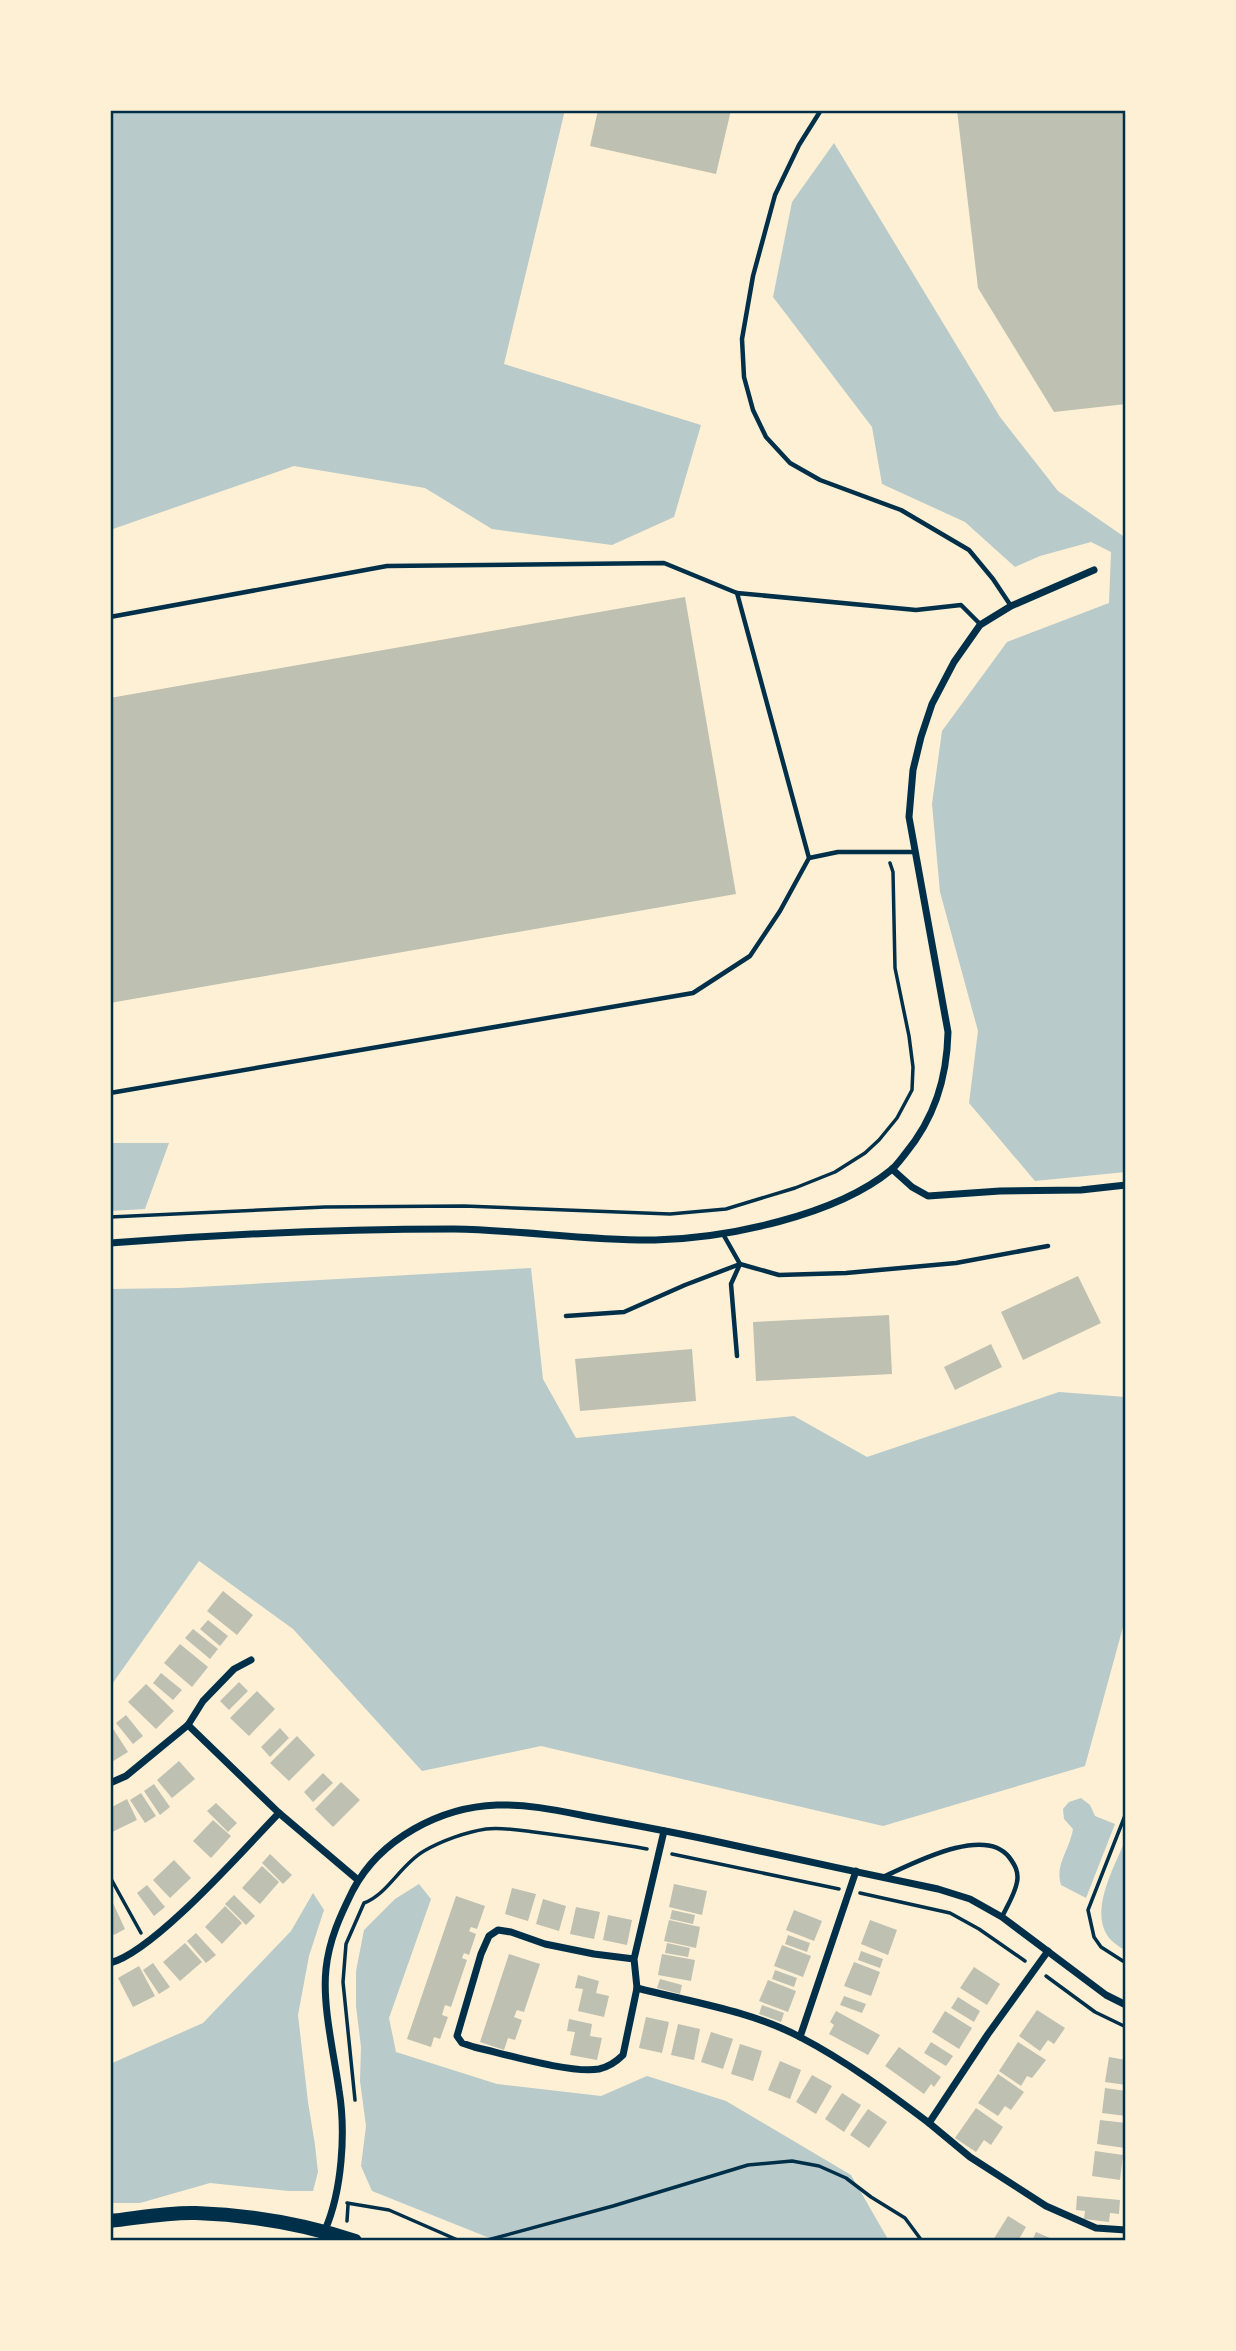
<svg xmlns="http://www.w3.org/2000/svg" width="1236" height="2351" viewBox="0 0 1236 2351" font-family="'Sofia Sans Condensed',sans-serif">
  <rect width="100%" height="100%" fill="#fdf0d5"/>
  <g fill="#b9caca">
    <path d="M110,110H565L504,364L701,425L674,517L612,545L492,529L425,488L294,466L110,530Z"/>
    <path d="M834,143L1000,417L1058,491L1126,538V1172L1035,1181L969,1103L978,1031L940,892L932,804L942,731L1007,642L1109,603L1111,552L1091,542L1040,556L1015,567L965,522L882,484L872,427L773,297L792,202Z"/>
    <path d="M110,1143H169L145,1209L110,1211Z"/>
    <path d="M531,1268L543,1379L576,1438L794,1416L867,1457L1059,1392L1126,1397V1616L1085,1766L883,1826L541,1746L422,1771L293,1629L199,1561L110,1687V1289L179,1288Z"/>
    <path d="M1081,1798L1090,1805L1095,1816L1115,1824L1086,1898L1061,1885C1055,1863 1069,1852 1073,1829L1064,1819L1063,1809L1069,1802Z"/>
    <path d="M1126,1838V1951C1122,1948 1116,1945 1112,1941C1086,1914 1115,1867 1126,1838Z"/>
    <path d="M419,1884L431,1899L389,2018L396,2052L497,2084L601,2096L647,2076L726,2101L851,2175L889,2241H497L372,2191L361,2166L366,2126L360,2081L361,2047L356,2006V1971L364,1930L395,1899Z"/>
    <path d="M313,1893L324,1910L309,1956L298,2015L308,2102L315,2145L318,2172L313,2191H289L210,2183L140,2203H110V2064L203,2023L291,1931Z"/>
  </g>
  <g fill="#bec0b2">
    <path d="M598,110H731L716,174L590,146Z"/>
    <path d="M957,110H1126V404L1054,412L978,288Z"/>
    <path d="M685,597L736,894L110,1003V698Z"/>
    <path d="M1078,1276L1101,1323L1023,1360L1001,1312Z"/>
    <path d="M889,1315L892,1374L756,1381L753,1322Z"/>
    <path d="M991,1344L1002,1367L955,1390L944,1367Z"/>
    <path d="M692,1349L696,1401L580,1411L575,1359Z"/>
    <path d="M223,1591L253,1615L237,1635L207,1611Z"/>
    <path d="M208,1620L228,1636L220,1646L200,1629Z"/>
    <path d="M193,1629L218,1649L210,1659L185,1638Z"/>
    <path d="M180,1644L208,1667L192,1687L164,1663Z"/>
    <path d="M161,1673L182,1690L173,1700L153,1683Z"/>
    <path d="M239,1682L248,1691L229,1710L220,1701Z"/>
    <path d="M146,1684L174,1711L156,1729L128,1702Z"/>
    <path d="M257,1691L275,1709L249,1736L230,1718Z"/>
    <path d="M126,1715L143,1736L133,1744L116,1723Z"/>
    <path d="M110,1724L128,1752L110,1763Z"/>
    <path d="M280,1728L289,1738L270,1757L261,1747Z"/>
    <path d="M297,1736L315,1755L289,1781L270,1763Z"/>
    <path d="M179,1761L195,1779L172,1798L157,1780Z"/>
    <path d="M323,1773L333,1783L313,1802L304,1792Z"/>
    <path d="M341,1782L360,1800L333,1827L315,1809Z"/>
    <path d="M154,1784L170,1807L160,1815L144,1791Z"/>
    <path d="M141,1793L156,1816L145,1823L130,1800Z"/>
    <path d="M127,1799L137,1820L110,1833V1808Z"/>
    <path d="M216,1803L237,1823L228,1832L207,1811Z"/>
    <path d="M213,1820L231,1836L211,1858L193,1841Z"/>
    <path d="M270,1854L292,1875L283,1884L262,1863Z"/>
    <path d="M174,1860L191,1878L170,1898L153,1880Z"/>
    <path d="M262,1866L279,1882L260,1904L242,1888Z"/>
    <path d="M674,1884L707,1891L702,1915L669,1907Z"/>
    <path d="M147,1885L165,1907L154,1916L137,1893Z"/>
    <path d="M512,1888L536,1894L528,1921L505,1914Z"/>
    <path d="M234,1895L255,1916L246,1925L225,1904Z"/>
    <path d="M456,1896L485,1906L477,1929L471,1927L469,1931L476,1934L469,1955L464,1953L462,1958L467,1960L451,2007L445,2005L442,2015L448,2017L440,2039L434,2037L431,2047L407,2039Z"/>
    <path d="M543,1899L566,1906L559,1931L536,1924Z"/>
    <path d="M113,1903L125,1929L114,1935L110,1928V1904Z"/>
    <path d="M225,1906L242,1923L222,1944L205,1927Z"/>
    <path d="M576,1907L600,1912L594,1939L570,1934Z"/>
    <path d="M672,1910L695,1915L693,1924L670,1919Z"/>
    <path d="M794,1910L822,1921L814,1941L786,1930Z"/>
    <path d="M608,1915L632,1920L627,1945L603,1940Z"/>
    <path d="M669,1920L700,1927L696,1948L664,1941Z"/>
    <path d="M870,1920L897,1930L888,1955L861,1944Z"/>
    <path d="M196,1933L216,1955L206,1963L187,1941Z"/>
    <path d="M788,1935L810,1943L807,1952L785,1944Z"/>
    <path d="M185,1943L202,1962L180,1981L163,1962Z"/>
    <path d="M667,1943L690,1948L688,1957L665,1953Z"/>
    <path d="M782,1945L811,1956L803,1977L774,1966Z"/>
    <path d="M861,1951L883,1959L880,1968L858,1960Z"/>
    <path d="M509,1954L540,1964L524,2012L517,2010L514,2017L522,2020L515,2040L508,2038L504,2050L480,2042Z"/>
    <path d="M662,1954L695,1960L691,1981L658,1975Z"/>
    <path d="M854,1962L880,1972L871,1996L844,1986Z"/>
    <path d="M153,1963L170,1987L159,1994L143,1970Z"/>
    <path d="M139,1966L155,1996L133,2007L118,1978Z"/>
    <path d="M974,1967L1000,1984L987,2005L960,1988Z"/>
    <path d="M775,1970L797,1978L794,1987L772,1979Z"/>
    <path d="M578,1975L599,1981L596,1993L609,1996L604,2017L578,2011L583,1989L575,1988Z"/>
    <path d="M660,1979L682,1985L680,1994L657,1988Z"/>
    <path d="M768,1980L796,1991L788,2012L759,2001Z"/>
    <path d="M844,1996L866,2004L862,2013L840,2005Z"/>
    <path d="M958,1997L980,2011L974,2022L951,2008Z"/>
    <path d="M762,2005L784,2013L781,2022L759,2014Z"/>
    <path d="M1037,2010L1065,2028L1054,2044L1048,2040L1040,2051L1019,2036Z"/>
    <path d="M836,2011L880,2035L868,2055L829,2034L834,2025L830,2022Z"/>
    <path d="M945,2011L972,2028L959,2049L932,2032Z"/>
    <path d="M646,2017L669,2022L662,2053L639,2048Z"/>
    <path d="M569,2019L592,2024L590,2036L602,2038L597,2060L570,2055L575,2032L567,2031Z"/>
    <path d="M678,2024L700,2029L694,2060L671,2055Z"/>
    <path d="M711,2032L733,2039L723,2069L701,2062Z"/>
    <path d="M931,2042L953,2056L946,2066L924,2053Z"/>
    <path d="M1018,2042L1046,2060L1032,2078L1027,2076L1021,2086L999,2071Z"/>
    <path d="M740,2044L762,2051L753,2081L731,2074Z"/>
    <path d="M899,2047L941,2077L934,2087L931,2084L924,2094L885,2066Z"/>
    <path d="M1109,2057L1126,2060V2085L1105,2082Z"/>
    <path d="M780,2061L801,2070L790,2099L768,2090Z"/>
    <path d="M998,2074L1024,2092L1011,2110L1005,2106L998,2116L978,2103Z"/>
    <path d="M812,2075L832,2086L816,2114L796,2102Z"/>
    <path d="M1105,2088L1126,2091V2116L1102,2113Z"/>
    <path d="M842,2093L861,2105L844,2132L825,2119Z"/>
    <path d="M976,2108L1003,2127L991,2145L984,2140L976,2152L955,2138Z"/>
    <path d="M868,2109L887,2122L869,2148L850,2135Z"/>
    <path d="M1100,2120L1126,2123L1125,2148L1097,2144Z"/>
    <path d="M1095,2151L1123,2155L1120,2180L1092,2176Z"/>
    <path d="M1077,2196L1120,2200L1119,2214L1110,2213L1109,2222L1084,2219L1085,2211L1076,2210Z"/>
    <path d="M1008,2216L1026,2227L1018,2241H995L993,2240Z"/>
    <path d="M1036,2232L1057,2241H1032Z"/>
  </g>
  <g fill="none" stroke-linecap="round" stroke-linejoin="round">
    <g stroke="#003049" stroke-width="3.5">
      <path d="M110,1217L325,1207L464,1206L670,1214L726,1209L795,1188L835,1172L865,1153L879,1140L897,1118L912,1090L913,1067L909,1036L895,968L893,872L890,863"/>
      <path d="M1126,1813L1088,1910L1094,1937L1101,1947L1126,1963"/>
      <path d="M672,1854L839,1889"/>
      <path d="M110,1877L141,1933"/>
      <path d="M860,1893L950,1913L979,1929L1025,1961"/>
      <path d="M1046,1976L1095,2012L1126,2027"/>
      <path d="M355,2100L343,1982L346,1944L364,1903C387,1895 401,1864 424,1851C441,1841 466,1832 486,1829C501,1827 519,1830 534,1832C572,1837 609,1842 647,1849"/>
      <path d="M347,2203L389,2210L460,2241"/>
      <path d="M347,2221L348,2205"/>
      <path d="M484,2241L613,2206L748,2165L792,2161L819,2166L846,2178L871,2197L905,2218L922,2241"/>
    </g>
    <g stroke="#003049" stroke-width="4.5">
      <path d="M821,110L799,145L775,195L753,276L742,339L744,377L753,410L766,437L790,463L820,480L901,510L969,550L993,579L1011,606"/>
      <path d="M110,617L387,566L664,563L737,593"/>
      <path d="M809,858L838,852H915"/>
      <path d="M110,1093L693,993L750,956L780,911L809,858L737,593L916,610L961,605L980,624"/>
      <path d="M723,1234L740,1264L731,1284L737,1356"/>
      <path d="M566,1316L624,1312L685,1285L740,1264L779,1275L846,1273L956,1263L1048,1246"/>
      <path d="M883,1877C912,1864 984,1825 1009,1857C1015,1865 1019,1872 1017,1882C1015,1894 1007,1906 1002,1917"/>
    </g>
    <g stroke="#003049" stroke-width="7">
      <path d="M892,1169L912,1187L928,1196L1000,1191L1081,1190L1126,1185"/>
      <path d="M110,1243C225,1234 339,1229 454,1229C521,1230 589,1241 655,1240C727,1238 835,1216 891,1170C896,1166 901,1159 905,1154C935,1118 947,1078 948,1032L909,817L913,770L921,737L932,704L954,662L980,625L1011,606L1094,570"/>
      <path d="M188,1725L279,1813L358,1880"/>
      <path d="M110,1783L126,1776L188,1725L203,1701L234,1669L251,1660"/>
      <path d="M1048,1951L988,2034L929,2123L970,2157L1046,2206L1096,2228L1126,2230"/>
      <path d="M634,1959L637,1988L623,2055C617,2061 608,2067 599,2069C571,2074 505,2054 474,2047L462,2043L457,2036L481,1954L489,1936L498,1930L511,1932L545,1944L594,1954L634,1959L664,1831"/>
      <path d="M110,1963C154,1952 244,1849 279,1813"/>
      <path d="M637,1988C691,2002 751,2011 800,2037C846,2061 888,2092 929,2123"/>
      <path d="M800,2037L856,1871"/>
      <path d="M325,2230C342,2191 346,2132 339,2090C334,2054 322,2005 326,1969C329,1940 340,1916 353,1890C380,1839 440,1807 497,1805C529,1804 560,1811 591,1817C629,1824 667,1831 705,1839C783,1856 860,1873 938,1889L970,1899L1002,1917L1106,1995L1126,2005"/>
    </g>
    <path stroke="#003049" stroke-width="14" d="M110,2221C138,2218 168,2212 196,2213C251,2215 304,2224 355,2241"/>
  </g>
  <rect width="1236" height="2351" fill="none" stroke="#fdf0d5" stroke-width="224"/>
  <rect x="112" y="112" width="1012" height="2127" fill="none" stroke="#003049" stroke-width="2.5"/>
</svg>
